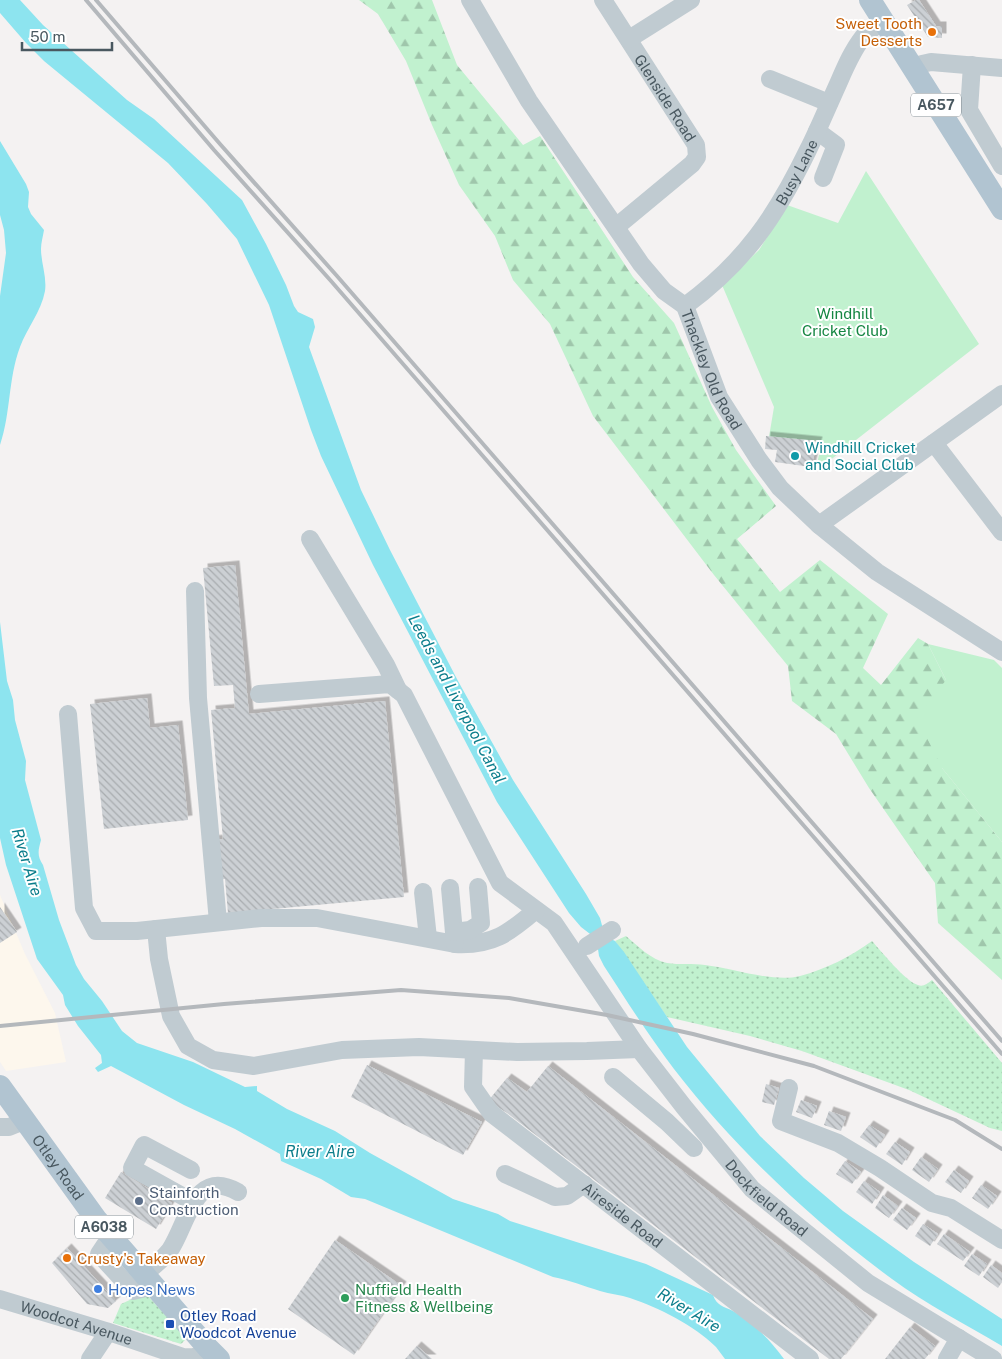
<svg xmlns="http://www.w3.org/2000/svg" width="1002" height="1359" viewBox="0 0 1002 1359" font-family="'Public Sans',sans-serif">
  <defs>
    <pattern id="grass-dots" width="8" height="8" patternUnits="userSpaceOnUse" patternTransform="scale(1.25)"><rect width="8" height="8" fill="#c1f1cf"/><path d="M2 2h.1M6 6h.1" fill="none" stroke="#9fc6ab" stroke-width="1.8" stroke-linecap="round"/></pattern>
    <pattern id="forest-firs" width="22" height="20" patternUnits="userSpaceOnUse" patternTransform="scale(1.25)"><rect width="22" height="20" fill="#c1f1cf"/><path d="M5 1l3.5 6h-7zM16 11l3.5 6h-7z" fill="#9fc6ab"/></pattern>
    <pattern id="building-back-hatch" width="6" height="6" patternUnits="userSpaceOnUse" patternTransform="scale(1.25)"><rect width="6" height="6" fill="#ccd0d4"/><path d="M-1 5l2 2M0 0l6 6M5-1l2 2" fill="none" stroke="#a8acaf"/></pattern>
    <filter id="shadow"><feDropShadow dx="4.5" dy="-4.5" stdDeviation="0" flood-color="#0004"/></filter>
  </defs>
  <rect width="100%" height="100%" fill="#f4f2f2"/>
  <path fill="#fdf7ed" d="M0,895L25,954L55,1013L66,1062L6,1071L0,1062Z"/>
  <g fill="url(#grass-dots)">
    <path d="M626,936C639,947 650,959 667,963C679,965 693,963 705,965C732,968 774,983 800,976C826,969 850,957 872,941C881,951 906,982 918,985C923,987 927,984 932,980L1002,1063V1131L990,1128L909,1090L802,1051L750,1036L667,1017L615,941Z"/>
    <path d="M145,1293L187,1338L181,1344L113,1323L121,1304Z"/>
  </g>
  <path fill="url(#forest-firs)" d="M359,0H432L457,65L523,145L540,136L633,277L674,323L712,407L736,450L776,506L737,539L780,592L820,560L888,614L863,668L881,685L918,638L928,644L946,680L942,768L1002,842V980L938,923L935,883L869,788L836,734L792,701L788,666L714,575L593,416L550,324L513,280L495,236L459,185L432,125L406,61L378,14Z"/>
  <g fill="#c1f1cf">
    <path d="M866,171L979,344L815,472L822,442L769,437L774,407L722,285L759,250L787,205L838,223Z"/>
    <path d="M928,644L994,660L1002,668V842L942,768L917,718L946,680Z"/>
  </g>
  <g fill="#8de4ef">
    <path d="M0,0H20L43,25L127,100L154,119L242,200L266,244L286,285L294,306L298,312L313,319L315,327L309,347L361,490L390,550L458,681L513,780L586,894L600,918L603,929L607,937L615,941L624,952L687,1047L760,1136L804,1178L843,1211L914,1262L1002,1319V1346C965,1324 926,1304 892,1279C810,1219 736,1149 674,1069C649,1036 626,1000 604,966L599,956L597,942L594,937L581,927L569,913L497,802L373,565L321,456L311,430L269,305L237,239L207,204L168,163L44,61L26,43L0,13Z"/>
    <path d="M0,141L26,184L29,192L28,207L31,214L44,230C43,236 41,243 41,249C41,263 47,277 45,291C41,312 27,328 20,347C8,379 11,413 0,445V296L6,253L4,230L0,215Z"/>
    <path d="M0,622L7,681L13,700L15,720L26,761L25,780L41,840C38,851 37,856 43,865L59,920L76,965L84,979L102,1001L122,1031L137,1043L193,1062L245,1087L257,1086V1091L287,1109L335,1131L370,1153L453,1199L498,1214L510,1221L646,1264L713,1295C717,1306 723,1306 733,1311C753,1322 770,1340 784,1359H725C722,1355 719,1351 716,1347C694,1325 659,1308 630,1298C621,1295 610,1294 600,1291C584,1286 569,1280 553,1277L365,1199L351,1197L321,1179L281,1161L280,1154L235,1129L184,1105L111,1066L98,1072L95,1068L102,1063L101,1055L78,1026L65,1005L63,995L37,959L6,865L0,838Z"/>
  </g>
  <g fill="url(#building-back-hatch)" filter="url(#shadow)">
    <path d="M916,0H919L936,26H942V38L928,37L907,5Z"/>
    <path d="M766,436L818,441L811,467L775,462L777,450L765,449Z"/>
    <path d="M235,565L249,714L385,701L404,897L228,913L225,879L211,880L208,840L223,839L211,710L235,708L233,685L214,686L203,568Z"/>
    <path d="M147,698L150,728L178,725L188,820L104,829L90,704Z"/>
    <path d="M0,907L17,932L0,943Z"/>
    <path d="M367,1065L482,1122L463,1155L351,1097Z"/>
    <path d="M548,1066L873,1319L841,1359H829L507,1113L488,1101L507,1078L527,1092Z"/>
    <path d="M766,1084L779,1088L774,1105L762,1102Z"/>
    <path d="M801,1100L817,1106L812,1118L796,1112Z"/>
    <path d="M829,1111L846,1117L841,1131L824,1125Z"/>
    <path d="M869,1125L885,1135L876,1148L860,1137Z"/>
    <path d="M895,1142L910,1152L902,1165L886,1154Z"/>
    <path d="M921,1157L938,1169L929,1182L912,1170Z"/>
    <path d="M845,1161L861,1172L852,1184L836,1174Z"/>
    <path d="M954,1170L969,1181L961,1193L945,1182Z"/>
    <path d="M121,1172L172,1203L156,1229L105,1198Z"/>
    <path d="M864,1181L880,1192L872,1204L856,1192Z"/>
    <path d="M981,1185L997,1196L988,1209L972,1198Z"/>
    <path d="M883,1195L898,1206L889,1218L875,1208Z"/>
    <path d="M902,1208L916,1218L907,1230L893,1220Z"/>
    <path d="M923,1224L938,1234L930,1246L915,1236Z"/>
    <path d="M944,1234L970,1252L963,1261L937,1244Z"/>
    <path d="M335,1240L402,1286L354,1355L288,1309Z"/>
    <path d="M67,1248L116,1301L108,1308L87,1304L52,1263Z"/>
    <path d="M972,1254L987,1264L979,1276L964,1266Z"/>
    <path d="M991,1265L1002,1273V1282L998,1288L983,1277Z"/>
    <path d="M910,1327L935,1346L925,1359H885Z"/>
    <path d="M417,1346L432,1359H405Z"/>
  </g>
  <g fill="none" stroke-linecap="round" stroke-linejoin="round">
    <g stroke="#c0cbd1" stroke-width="18">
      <path id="s1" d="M470,0L529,101L641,264L664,291L685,306L719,397L759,460L780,488L819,525L877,572L1002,652"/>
      <path id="s2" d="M603,0L696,145L697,157L692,164L616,227"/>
      <path d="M629,39L691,0"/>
      <path d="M972,65L969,110L1002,166"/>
      <path d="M913,68L922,64L931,62L1002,68"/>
      <path d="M770,79L829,103"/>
      <path d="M817,131L836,145L823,178"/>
      <path id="s3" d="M685,306C745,262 776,216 808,150C819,128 828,106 838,84C845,68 852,51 863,37C868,31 877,26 883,20"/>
      <path d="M934,443L1002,532"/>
      <path d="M819,525L1002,394"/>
      <path d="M310,539L386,665L398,690"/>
      <path d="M195,591L198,698L218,922"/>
      <path id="s4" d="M259,694L390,684L404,695L500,883L554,923L639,1049L684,1107L752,1189L868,1283L993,1359"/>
      <path d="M68,714L84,908L96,931H137L261,918H317L455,944C493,946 509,933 536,910"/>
      <path d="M450,888L455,944"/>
      <path d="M423,892L428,938"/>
      <path d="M156,929L159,959L171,1016L188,1046L213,1060L254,1066L342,1050L419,1047L517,1052L587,1051L639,1049"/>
      <path d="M454,932L470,930L481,923L478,887"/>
      <path d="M587,946L612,930"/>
      <path id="s5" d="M474,1050L473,1087L491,1113L810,1359"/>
      <path d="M613,1077L667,1122L694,1148"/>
      <path d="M789,1088L781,1121L838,1143L880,1168L932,1203L951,1208L1002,1240"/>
      <path d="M0,1127H9L24,1121"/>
      <path d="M191,1170L144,1145L132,1168L193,1202"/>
      <path d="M505,1174L555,1197L567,1196L584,1184"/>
      <path d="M111,1236L99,1254L133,1291L154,1286"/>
      <path d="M144,1274C153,1267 163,1259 170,1250C188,1223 194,1167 238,1192"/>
      <path id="s6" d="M0,1299L106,1331L183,1357C194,1358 200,1357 208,1348"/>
      <path d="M90,1359L108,1332"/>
      <path d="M947,1359L959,1338"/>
    </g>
    <g stroke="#b1c4d1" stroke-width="22">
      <path d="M870,0L1002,209"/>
      <path id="s7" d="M0,1086L96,1219L208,1348L219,1359"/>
    </g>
    <g stroke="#b4b8bc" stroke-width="4">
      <path d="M86,0L214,150L331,281L1002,1054"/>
      <path d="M96,0L220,144L337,276L1002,1041"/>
      <path d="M0,1026L224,1004L401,990L509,998L607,1015L693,1034L814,1066L955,1120L1002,1149"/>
    </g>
  </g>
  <g fill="#e8710a" stroke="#fff" stroke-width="2">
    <circle cx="932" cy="32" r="5"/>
    <circle cx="67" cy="1258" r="5"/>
  </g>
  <circle fill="#0f9aa8" stroke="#fff" stroke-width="2" cx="795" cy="456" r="5"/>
  <circle fill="#5c6f8a" stroke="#fff" stroke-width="2" cx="139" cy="1201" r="5"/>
  <circle fill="#3f7fe0" stroke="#fff" stroke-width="2" cx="98" cy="1289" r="5"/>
  <circle fill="#2e9e5b" stroke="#fff" stroke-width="2" cx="345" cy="1298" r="5"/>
  <rect fill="#1a4fb4" stroke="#fff" stroke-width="2" x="165" y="1319" width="10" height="10" rx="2.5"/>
  <g text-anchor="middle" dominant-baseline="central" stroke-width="4" stroke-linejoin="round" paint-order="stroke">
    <g fill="#fff" stroke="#808a90" stroke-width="1">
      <rect x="911" y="93.5" width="50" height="23" rx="4"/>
      <rect x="75" y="1215.5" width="58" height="23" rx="4"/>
    </g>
    <g font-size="14" font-weight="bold" fill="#495860">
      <text x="936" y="105">A657</text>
      <text x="104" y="1227">A6038</text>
    </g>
    <g font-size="15" fill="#c56008" stroke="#fff" text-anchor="end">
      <text x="922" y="23">Sweet Tooth<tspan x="922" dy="17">Desserts</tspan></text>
      <text x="77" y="1258" text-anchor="start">Crusty's Takeaway</text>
    </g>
    <g font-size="15" fill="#495860" stroke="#fff">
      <text stroke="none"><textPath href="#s2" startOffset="116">Glenside Road</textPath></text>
      <text stroke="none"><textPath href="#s3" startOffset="176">Busy Lane</textPath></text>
      <text stroke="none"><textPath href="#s1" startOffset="445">Thackley Old Road</textPath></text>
      <text stroke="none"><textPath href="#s7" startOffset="100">Otley Road</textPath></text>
      <text stroke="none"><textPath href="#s4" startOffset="776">Dockfield Road</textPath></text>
      <text stroke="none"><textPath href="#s5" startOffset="235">Aireside Road</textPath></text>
      <text stroke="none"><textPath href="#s6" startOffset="80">Woodcot Avenue</textPath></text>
    </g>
    <g font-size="15" fill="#158642" stroke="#fff">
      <text x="845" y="313">Windhill<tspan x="845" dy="17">Cricket Club</tspan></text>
    </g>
    <g font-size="15" fill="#0d838f" stroke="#fff" text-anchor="start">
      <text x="805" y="447">Windhill Cricket<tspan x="805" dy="17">and Social Club</tspan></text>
    </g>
    <g font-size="15" fill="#4e5e75" stroke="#fff" text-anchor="start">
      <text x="149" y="1192">Stainforth<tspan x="149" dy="17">Construction</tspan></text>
    </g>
    <g font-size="15" fill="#366cbe" stroke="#fff" text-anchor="start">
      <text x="108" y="1289">Hopes News</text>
    </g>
    <g font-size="15" fill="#27864d" stroke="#fff" text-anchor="start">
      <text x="355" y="1289">Nuffield Health<tspan x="355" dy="17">Fitness &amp; Wellbeing</tspan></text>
    </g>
    <g font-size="15" fill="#164399" stroke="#fff" text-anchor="start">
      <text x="180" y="1315">Otley Road<tspan x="180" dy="17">Woodcot Avenue</tspan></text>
    </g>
    <g font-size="16" font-style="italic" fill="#0b7d8b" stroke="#fff">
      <text transform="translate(457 699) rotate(62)">Leeds and Liverpool Canal</text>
      <text transform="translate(27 862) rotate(73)">River Aire</text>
      <text x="320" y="1151">River Aire</text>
      <text transform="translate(689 1310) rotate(31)">River Aire</text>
    </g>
  </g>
  <path d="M22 42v8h90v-8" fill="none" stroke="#495860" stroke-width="2.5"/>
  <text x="30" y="42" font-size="15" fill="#495860" stroke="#ffffff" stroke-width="4" paint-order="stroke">50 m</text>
</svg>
